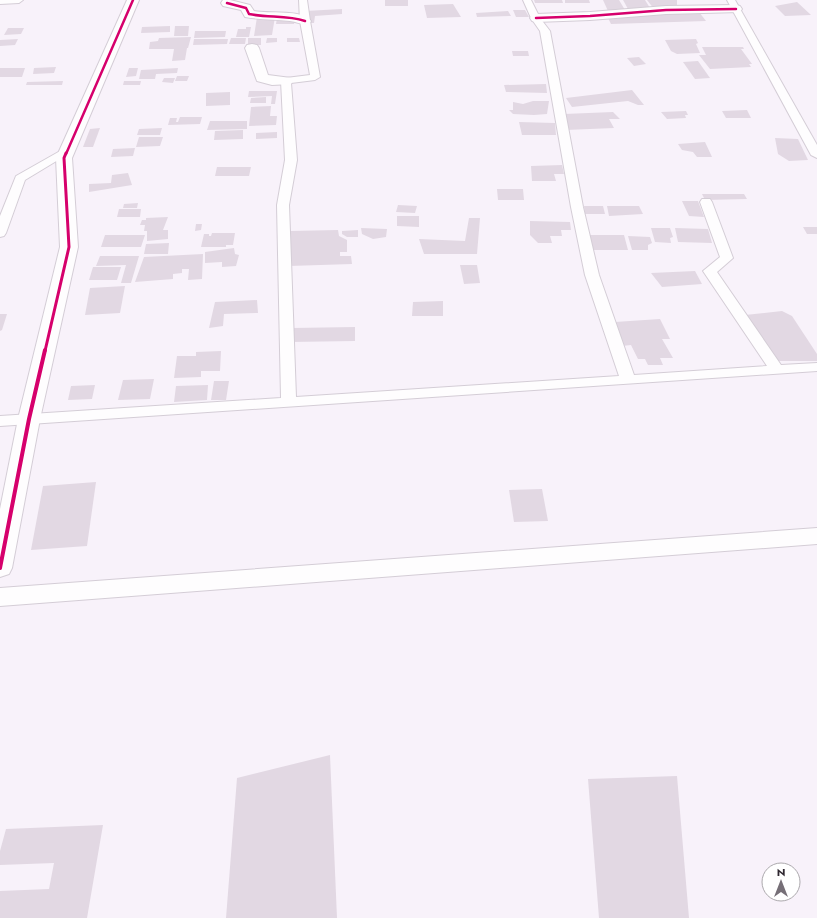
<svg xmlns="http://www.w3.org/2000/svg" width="817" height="918" viewBox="0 0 817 918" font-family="Jost,sans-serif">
  <rect width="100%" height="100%" fill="#f8f2fa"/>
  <g fill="#e2d8e3">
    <rect x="385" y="0" width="23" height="6"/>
    <path d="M534,0H562L563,3H535Z"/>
    <path d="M565,0H589L590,3H565Z"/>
    <path d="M603,0H619L625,10L608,11Z"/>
    <path d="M623,0H645L650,8L628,9Z"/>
    <path d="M647,0H677V8L654,9Z"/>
    <path d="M797,2L811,15L785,16L775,6Z"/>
    <path d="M453,4L461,17L427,18L424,5Z"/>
    <path d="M342,9V14L315,16L314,23H306L305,11Z"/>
    <path d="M513,10H525L529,17H516Z"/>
    <path d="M508,11L511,16L477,17L476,13Z"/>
    <path d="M699,12L706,21L611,24L606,14Z"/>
    <path d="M257,17H275L272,35L254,36Z"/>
    <path d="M277,18L295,20L294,24H276Z"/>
    <path d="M170,26V32L141,33L142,27Z"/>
    <path d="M175,26H189L188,36H174Z"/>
    <path d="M246,27H251L249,37H236L238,29H246Z"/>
    <path d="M8,28H24L21,34L4,35Z"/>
    <path d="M195,31H226L225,37L194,38Z"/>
    <path d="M191,37L188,48H187L185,60L172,61L174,49H149L150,42L158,41L159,38Z"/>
    <path d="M231,38H246L245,44H229Z"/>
    <rect x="248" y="38" width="13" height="7"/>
    <path d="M267,38H277V42L266,43Z"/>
    <path d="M287,38H299L300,42H287Z"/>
    <path d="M18,39L15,45L0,46V40Z"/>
    <path d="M194,39H228L227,44L193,45Z"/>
    <path d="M696,39L698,43L696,44L700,53L677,54L671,51L665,40Z"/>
    <path d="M702,47H743L744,49H741L752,64H749L751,67L710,69L699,55H706Z"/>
    <path d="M512,51H528L529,56H513Z"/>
    <path d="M639,57L646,64L634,66L627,58Z"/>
    <path d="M698,61L710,78L695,79L683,62Z"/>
    <path d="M56,67L54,73L33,74L34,68Z"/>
    <path d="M0,68H25L22,77H0Z"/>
    <path d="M129,68H138L136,76L126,77Z"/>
    <path d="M178,68L177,73L156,74L155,79H139L141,70Z"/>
    <path d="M177,76H189L187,81H175Z"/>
    <path d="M164,78H175L173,83L162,82Z"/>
    <path d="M63,81L62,85H26L27,82Z"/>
    <path d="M124,81H141L140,85H123Z"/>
    <path d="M546,84L547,93L506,92L504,85Z"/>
    <path d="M632,90L644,105H638L628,101L572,107L566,98Z"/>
    <path d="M249,91H277L275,104H271L272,96L248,97Z"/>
    <path d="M230,92V105L206,106V93Z"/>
    <path d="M266,97V103H250L251,98Z"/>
    <path d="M533,101H549L547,114L534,115L513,114L509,110H513V102L523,104Z"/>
    <path d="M271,106L270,116H277L276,125L249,126L251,107Z"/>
    <path d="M747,110L751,118H726L722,111Z"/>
    <path d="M686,111L688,115H685L686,118L667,119L661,112Z"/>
    <path d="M613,112L620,119H609L614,128L566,130L564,114Z"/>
    <path d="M180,117H202L200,124L168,125L170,118H177L176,122H178Z"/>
    <path d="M210,121H247V129L207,130Z"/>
    <path d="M519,122L555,123L556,135H522Z"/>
    <path d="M100,128L93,147H83L90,129Z"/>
    <path d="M162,128L160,135H137L139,129Z"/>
    <path d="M243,130V139L214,140L215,131Z"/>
    <path d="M277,132V138L256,139V133Z"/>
    <path d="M139,137H163L160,146L136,147Z"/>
    <path d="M775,138L798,139L808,160L789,161L778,154Z"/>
    <path d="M705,142L712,157H697L693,152L682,150L678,144Z"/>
    <path d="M135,148L133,156L111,157L113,149Z"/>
    <path d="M562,165L564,174H554L556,181H532L531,166Z"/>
    <path d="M217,167H251L249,176H215Z"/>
    <path d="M128,173L132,185L89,192V184L111,183L112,175Z"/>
    <path d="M497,189H523L524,200H498Z"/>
    <path d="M702,194H744L747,199L705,200Z"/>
    <path d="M682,201H698L704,217L689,216Z"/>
    <path d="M138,203L137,208H123L124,204Z"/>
    <path d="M398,205L417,206L415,213L396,212Z"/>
    <path d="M584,206H603L605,214H585Z"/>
    <path d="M607,206H639L643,214L609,216Z"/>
    <path d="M119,209H141L140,217H117Z"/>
    <path d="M397,216H419V227L397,226Z"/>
    <path d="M168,217L163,230H168V239L147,241V231H144L145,225H140L142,220H146V218Z"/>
    <path d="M469,218H480L477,254H424L419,239L465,241Z"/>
    <path d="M530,221L570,222L571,230H561L562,236H550L552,243H538L530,235Z"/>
    <path d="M196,224H202L201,230L195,231Z"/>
    <path d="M803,227H817V234H807Z"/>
    <path d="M361,228L387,229L386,237L373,239L362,234Z"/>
    <path d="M651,228H670L673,237L670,238L671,243L655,242Z"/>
    <path d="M675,228L708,229L712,243L678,242Z"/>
    <path d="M338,230L339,236L347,240V252H340V256H351L352,264L289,266L290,231Z"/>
    <path d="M358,230V237H347L342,234V231Z"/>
    <path d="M212,233H235L233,245H226V247H201L204,234H209V236H211Z"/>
    <path d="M105,235H145L141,247H101Z"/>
    <path d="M590,235H624L628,250H593Z"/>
    <path d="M628,236L650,237L652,243L648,245V250H632Z"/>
    <path d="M169,243L168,254H144L146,244Z"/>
    <path d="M234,248L235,254L239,255L236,266L222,267V262L205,263V252Z"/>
    <path d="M203,254L202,279L188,280L189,269H182V273L173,274V279L135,282L144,257Z"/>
    <path d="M100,256H139L131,283H121L126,265L96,266Z"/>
    <path d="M460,265H477L480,283L464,284Z"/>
    <path d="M93,267H121L117,280H89Z"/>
    <path d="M695,271L702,284L662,287L651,273Z"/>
    <path d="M125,286L120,313L85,315L90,288Z"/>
    <path d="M257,300L258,313L224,314L223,326L209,328L215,302Z"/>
    <path d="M443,301V316H412L413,302Z"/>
    <path d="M782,311L792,316L817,354V361H778L745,315Z"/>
    <path d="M0,314H7L2,330L0,331Z"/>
    <path d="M660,319L670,339H662L673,358H660L663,365H648L645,359H638L631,345L622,346L615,322Z"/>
    <path d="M355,327V341L290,342L292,328Z"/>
    <path d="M221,351L220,371H201V377L174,378L177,356H196V352Z"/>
    <path d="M154,379L150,399L118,400L123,380Z"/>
    <path d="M214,381H229L226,400H211Z"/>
    <path d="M95,385L92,399L68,400L71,386Z"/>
    <path d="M208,385L207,400L174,402L176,386Z"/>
    <path d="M96,482L87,546L31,550L43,486Z"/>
    <path d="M542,489L548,521L514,522L509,490Z"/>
    <path d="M330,755L337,918H226L237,778Z"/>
    <path d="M677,776L689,918H599L588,779Z"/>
    <path d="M103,825L87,918H0V891L49,889L54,863L0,865V851L6,829Z"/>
  </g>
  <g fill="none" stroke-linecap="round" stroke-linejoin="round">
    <g stroke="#d4cdd6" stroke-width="2">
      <g id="lane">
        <path d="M0,0H23L19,3L0,4Z"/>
        <path d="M299,0H307L310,21L320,77L315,80L291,83L297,160L289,205L296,397L619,376L585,275L571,207L540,31L531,18L523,0H531L540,18L550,31L583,207L599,275L634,375L767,366L703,271L720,257L700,202L702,199H710L712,202L733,258L717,272L781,365L817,363V371L0,426V416L281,398L277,205L285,160L281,81L286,78L310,75L300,21Z"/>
        <path d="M727,0H735L817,145V158L811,155Z"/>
        <path d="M69,146L73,147L75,149L73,151L25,180L6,233L4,236L0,237V216L16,176Z"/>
      </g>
    </g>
    <g stroke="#d4cdd6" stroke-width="2">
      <g id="street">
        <path d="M127,0H139L72,158L78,247L40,419L12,568L9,574L0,577V509L18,419L60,247L56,158Z"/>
        <path d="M223,0H230L250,5L254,11C268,14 303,9 311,21L309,24C302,25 297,22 290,21C275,19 260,20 245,17L241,10L223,6L221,3Z"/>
        <path d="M736,5L740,6L742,9L740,12L666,14L590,20L536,22L532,21L530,18L532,15L536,14L590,12L666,6Z"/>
        <path d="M252,44L257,45L259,48L268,75L291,78L293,81L291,84L272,85L257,81L245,48L247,45Z"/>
      </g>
    </g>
    <g stroke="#d4cdd6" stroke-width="2">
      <path id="secondary" d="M817,528V544L0,606V588Z"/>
    </g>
    <use href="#lane" fill="#fefdfe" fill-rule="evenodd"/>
    <use href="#street" fill="#fefdfe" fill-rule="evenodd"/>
    <use href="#secondary" fill="#fefdfe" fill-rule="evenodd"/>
    <g stroke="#fff" stroke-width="4">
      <g id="cycleway-far2">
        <path d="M227,3L246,8L249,14C268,18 287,15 305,21"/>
        <path d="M536,18L590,16L666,10L736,9"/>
        <path d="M66,154L133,0"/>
      </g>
    </g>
    <g stroke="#fff" stroke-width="5">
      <path id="cycleway-far1" d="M45,351L69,247L64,158L66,153"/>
    </g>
    <g stroke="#fff" stroke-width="6">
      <path id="cycleway" d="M0,568L29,419L45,350"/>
    </g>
    <use href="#cycleway-far2" stroke="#d6006c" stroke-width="2.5"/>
    <use href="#cycleway-far1" stroke="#d6006c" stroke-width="3"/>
    <use href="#cycleway" stroke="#d6006c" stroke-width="4"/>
  </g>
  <g transform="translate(781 882)"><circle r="19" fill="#ffffff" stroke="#aca9ad"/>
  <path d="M0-3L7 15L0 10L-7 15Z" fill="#766f77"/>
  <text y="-6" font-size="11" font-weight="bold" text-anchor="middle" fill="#302831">N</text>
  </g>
</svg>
